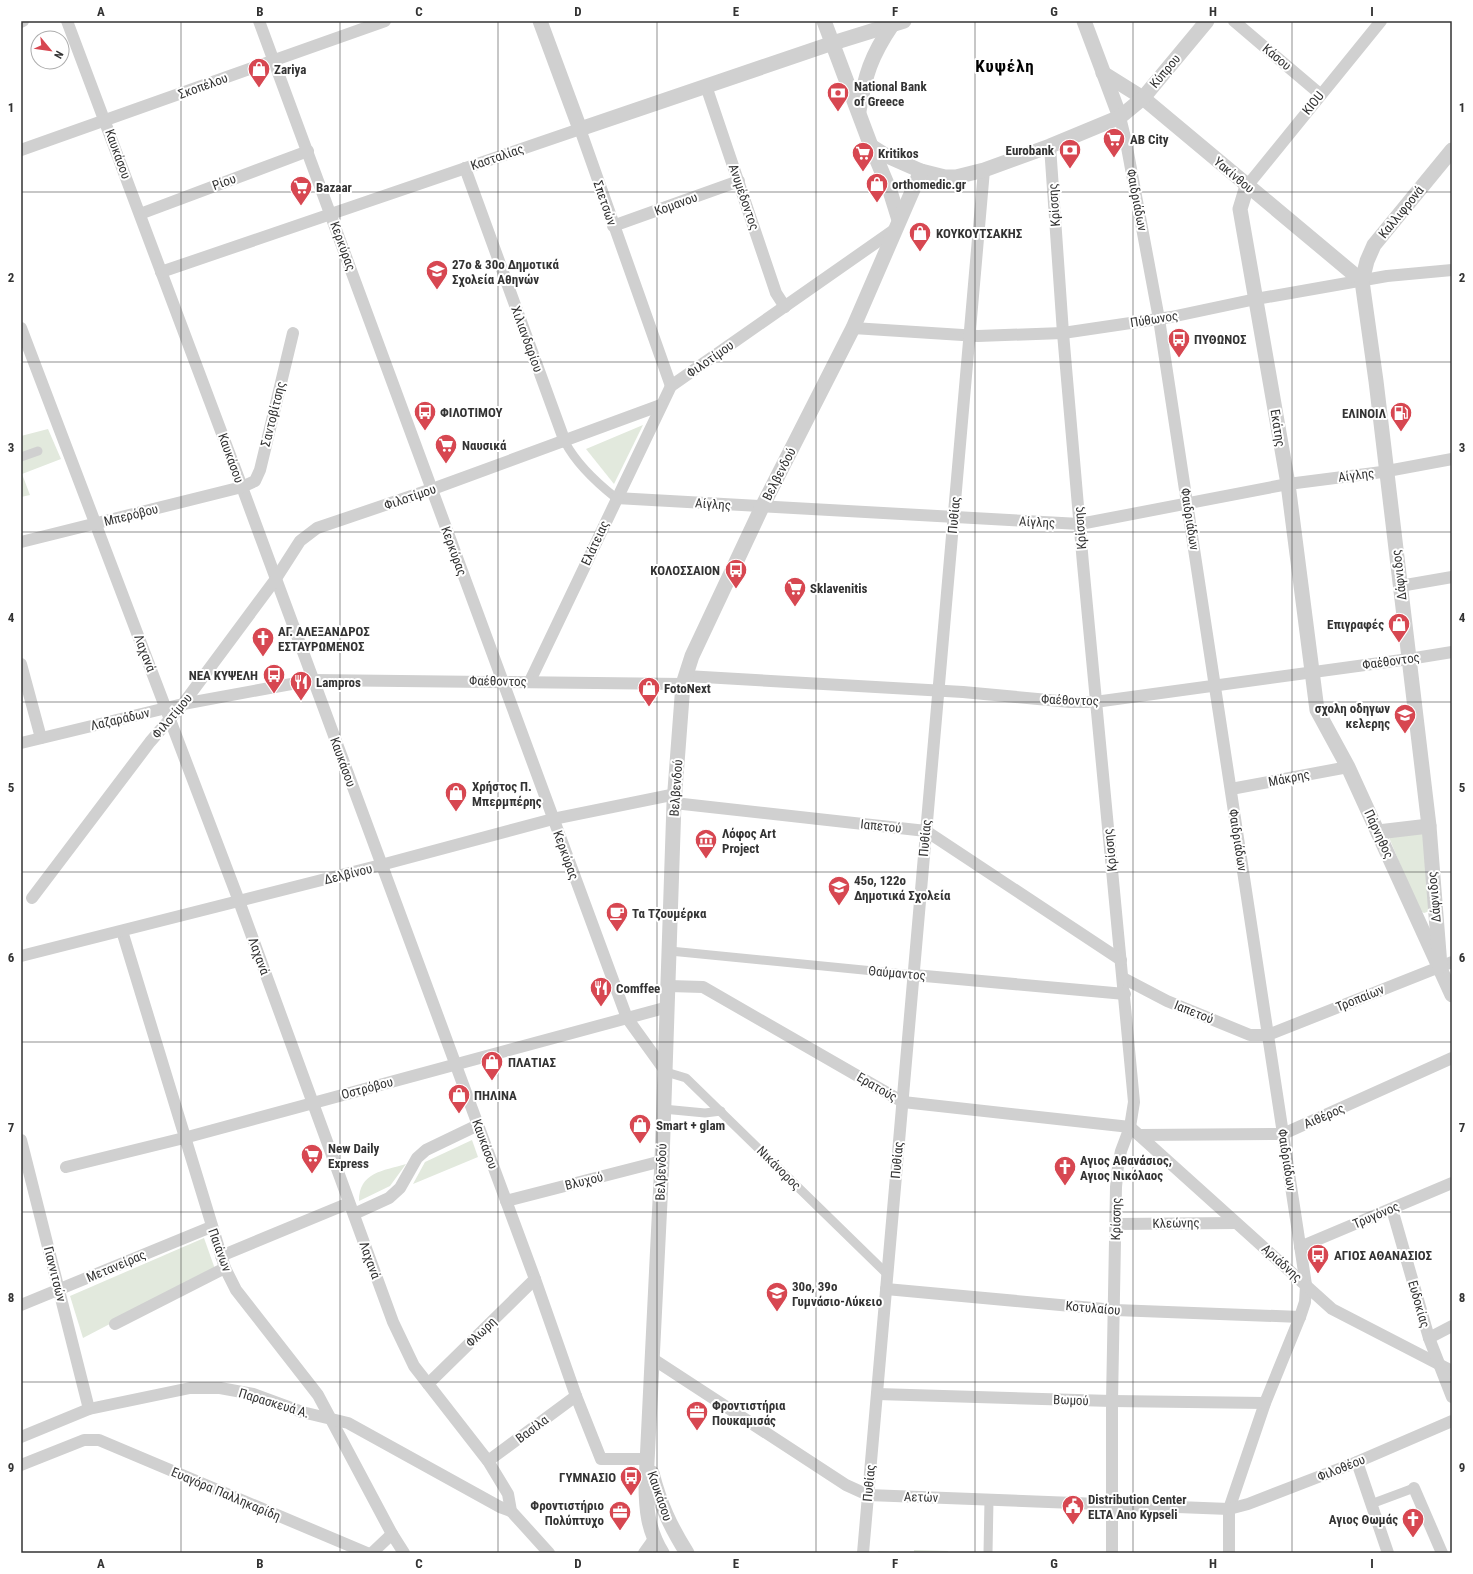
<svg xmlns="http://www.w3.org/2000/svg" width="1473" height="1574" viewBox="0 0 1473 1574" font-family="'Roboto Condensed',sans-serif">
  <rect width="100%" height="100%" fill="#fff"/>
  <g fill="#e2e9dd">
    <path d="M643,425L614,484L586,449Z"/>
    <path d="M48,429L61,459L22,474L30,495L21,497V436Z"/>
    <path d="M1423,830L1430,911L1424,913L1419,910L1388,835Z"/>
    <path d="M472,1140L478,1157L413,1184L425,1162Z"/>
    <path d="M406,1164L390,1186L359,1201C359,1172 383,1171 406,1164Z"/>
    <path d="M204,1238L215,1269L83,1338L70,1296Z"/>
    <path d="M914,1550L948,1551V1553H878V1551L914,1553Z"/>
  </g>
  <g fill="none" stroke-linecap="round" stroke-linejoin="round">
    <g stroke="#d0d0d0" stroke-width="9">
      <path d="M565,442C576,463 597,483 616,498"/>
      <path d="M21,457L38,451"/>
      <path d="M670,951L914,975"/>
      <path d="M666,1072L686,1078L887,1274"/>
      <path d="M663,1109L705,1113L721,1111"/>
      <path d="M1371,1504L1414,1488"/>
      <path d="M988,1553L989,1500"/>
    </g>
    <g stroke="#d0d0d0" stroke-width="12">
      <path d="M67,21L242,487L535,1279L576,1396L601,1459H648"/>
      <path d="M259,21L627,1018L666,1072"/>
      <path d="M1234,21L1320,94"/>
      <path d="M21,22L23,21"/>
      <path d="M706,86L776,293L785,307"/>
      <path d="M1120,117L1126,142L1159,319L1306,1285L1305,1302L1300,1317L1265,1403L1229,1509V1553"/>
      <path d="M1050,146L1063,333L1083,564L1134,1102L1130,1127L1121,1151L1118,1166L1116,1187L1112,1401V1553"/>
      <path d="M21,150L385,21"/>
      <path d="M465,168L565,442"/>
      <path d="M1247,186L1381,21"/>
      <path d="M140,214L308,151"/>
      <path d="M613,226L739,181"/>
      <path d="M161,272L580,129L671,386"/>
      <path d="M21,328L239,901L393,1322L414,1366L488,1461L508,1494L511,1511L549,1553"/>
      <path d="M853,328L978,336L1063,333L1171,317L1256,299L1387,276L1452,270"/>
      <path d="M616,498L1080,524L1288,484L1382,472L1452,459"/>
      <path d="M21,542L242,487L255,481L260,470L293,333"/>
      <path d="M1400,586L1452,577"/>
      <path d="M21,664L41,738"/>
      <path d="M686,676L963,692L1070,702H1095L1409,659L1452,652"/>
      <path d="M530,681L671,386L897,228"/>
      <path d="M21,743L183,704L313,680L683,684"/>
      <path d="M1231,789L1348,767"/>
      <path d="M674,803L926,831L1121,960"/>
      <path d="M32,898L150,742L183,704L275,580L300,541L317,528L438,487L661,405"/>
      <path d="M122,931L225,1268L236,1290L318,1395L392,1534L404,1553"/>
      <path d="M21,956L381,865L553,819L676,794"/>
      <path d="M914,975L1125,994"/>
      <path d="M1123,978L1167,1001L1250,1035H1268L1452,962"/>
      <path d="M669,986L703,987L903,1102L1130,1127L1332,1309L1452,1371"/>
      <path d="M1139,1135L1283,1134L1452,1058"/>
      <path d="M21,1140L89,1409"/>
      <path d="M66,1167L184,1138L668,1007"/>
      <path d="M506,1201L662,1161"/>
      <path d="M1392,1209L1429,1338L1452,1397"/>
      <path d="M354,1214L389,1198L400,1188L417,1158L426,1150L478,1125"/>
      <path d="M1116,1224L1236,1223"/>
      <path d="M1300,1247L1452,1183"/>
      <path d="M221,1256L349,1203"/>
      <path d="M886,1289L1115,1310L1300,1317"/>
      <path d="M21,1305L211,1227"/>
      <path d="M115,1324L225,1268"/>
      <path d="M1429,1338L1452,1326"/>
      <path d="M653,1359L846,1485L868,1495L1229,1509L1248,1504L1357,1462L1452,1421"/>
      <path d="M428,1384L535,1279"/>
      <path d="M877,1394L1112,1401L1265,1403"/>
      <path d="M21,1437L89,1409L190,1388H220L253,1394L302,1412L348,1423L500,1507L511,1511"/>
      <path d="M488,1461L576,1396"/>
      <path d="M1357,1462L1388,1553"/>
      <path d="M21,1465L84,1440H99L367,1553"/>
      <path d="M1414,1488L1442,1553"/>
      <path d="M372,1553L392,1534"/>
      <path d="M644,1553L654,1539"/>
      <path d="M863,1553L984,170"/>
    </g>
    <g stroke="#d0d0d0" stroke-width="15">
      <path d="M540,21L580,129L833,43L904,21"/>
      <path d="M824,21L871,146L890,191L899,220"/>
      <path d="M1084,21L1120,117"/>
      <path d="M1103,73L1143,98L1362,281"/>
      <path d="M859,111C865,75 871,56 892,25"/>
      <path d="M871,146L887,156L921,171L945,177H956L984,170L1050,146L1120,117L1143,98L1207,21"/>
      <path d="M1247,186L1240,209L1288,484L1317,710L1348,767L1452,995"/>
      <path d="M1378,832L1429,826"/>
      <path d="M1440,966L1429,826L1376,381L1362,281L1367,261L1374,245L1452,150"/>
      <path d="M652,1473C660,1504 670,1526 687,1553"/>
      <path d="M662,1553C648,1530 646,1510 646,1483L662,1161L674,803L683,684L692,656L762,507L853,328L921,171"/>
    </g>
  </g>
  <path fill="none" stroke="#333" stroke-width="1" stroke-opacity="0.55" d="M181,21V1553M340,21V1553M498,21V1553M657,21V1553M816,21V1553M975,21V1553M1133,21V1553M1292,21V1553M21,192H1452M21,362H1452M21,532H1452M21,702H1452M21,872H1452M21,1042H1452M21,1212H1452M21,1382H1452"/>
  <defs>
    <g id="shop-pin" transform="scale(1.15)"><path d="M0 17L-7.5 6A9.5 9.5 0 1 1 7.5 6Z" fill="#d74751" stroke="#fff"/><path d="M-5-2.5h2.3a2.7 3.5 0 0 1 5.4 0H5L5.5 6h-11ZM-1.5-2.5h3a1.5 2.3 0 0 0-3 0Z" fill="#fff"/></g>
    <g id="bank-pin" transform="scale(1.15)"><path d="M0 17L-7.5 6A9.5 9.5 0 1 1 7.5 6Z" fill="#d74751" stroke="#fff"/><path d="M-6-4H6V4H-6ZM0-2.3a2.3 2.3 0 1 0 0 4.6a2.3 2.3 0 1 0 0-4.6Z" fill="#fff"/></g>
    <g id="supermarket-pin" transform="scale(1.15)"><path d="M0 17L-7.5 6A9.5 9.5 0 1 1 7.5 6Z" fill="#d74751" stroke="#fff"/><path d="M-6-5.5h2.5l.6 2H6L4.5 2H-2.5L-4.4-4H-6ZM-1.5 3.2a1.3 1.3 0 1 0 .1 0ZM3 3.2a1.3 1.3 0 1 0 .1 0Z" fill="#fff"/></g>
    <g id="school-pin" transform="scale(1.15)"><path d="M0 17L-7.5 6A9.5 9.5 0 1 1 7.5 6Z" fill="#d74751" stroke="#fff"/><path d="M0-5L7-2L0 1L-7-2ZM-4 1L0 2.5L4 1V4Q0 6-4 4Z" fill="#fff"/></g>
    <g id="bus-pin" transform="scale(1.15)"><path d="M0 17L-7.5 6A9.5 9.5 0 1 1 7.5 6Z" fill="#d74751" stroke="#fff"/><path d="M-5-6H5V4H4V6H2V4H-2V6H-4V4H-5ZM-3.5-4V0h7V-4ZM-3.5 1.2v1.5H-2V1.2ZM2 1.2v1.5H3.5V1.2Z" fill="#fff"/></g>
    <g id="fuel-pin" transform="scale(1.15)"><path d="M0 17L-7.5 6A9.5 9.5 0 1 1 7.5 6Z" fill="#d74751" stroke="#fff"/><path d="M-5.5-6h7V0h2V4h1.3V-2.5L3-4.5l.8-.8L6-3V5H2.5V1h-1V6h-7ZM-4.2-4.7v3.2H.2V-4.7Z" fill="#fff"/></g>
    <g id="church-pin" transform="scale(1.15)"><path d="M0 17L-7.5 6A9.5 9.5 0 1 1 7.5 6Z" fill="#d74751" stroke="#fff"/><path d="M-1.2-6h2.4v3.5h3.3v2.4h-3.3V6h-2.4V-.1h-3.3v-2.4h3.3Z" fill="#fff"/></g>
    <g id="restaurant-pin" transform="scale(1.15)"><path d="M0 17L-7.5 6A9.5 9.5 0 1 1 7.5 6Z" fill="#d74751" stroke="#fff"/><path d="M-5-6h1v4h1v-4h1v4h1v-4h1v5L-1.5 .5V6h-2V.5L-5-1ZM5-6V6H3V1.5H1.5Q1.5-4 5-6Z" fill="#fff"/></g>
    <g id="museum-pin" transform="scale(1.15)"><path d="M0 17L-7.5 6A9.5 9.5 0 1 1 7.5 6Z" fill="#d74751" stroke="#fff"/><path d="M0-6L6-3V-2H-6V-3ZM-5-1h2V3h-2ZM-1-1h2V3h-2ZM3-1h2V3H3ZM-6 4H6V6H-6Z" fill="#fff"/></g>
    <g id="cafe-pin" transform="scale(1.15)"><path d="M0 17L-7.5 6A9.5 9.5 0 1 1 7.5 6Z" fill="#d74751" stroke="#fff"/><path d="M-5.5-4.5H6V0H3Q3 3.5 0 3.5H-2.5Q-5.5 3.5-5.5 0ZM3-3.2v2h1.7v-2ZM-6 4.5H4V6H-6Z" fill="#fff"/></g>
    <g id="office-pin" transform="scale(1.15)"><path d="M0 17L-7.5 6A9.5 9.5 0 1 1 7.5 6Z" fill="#d74751" stroke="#fff"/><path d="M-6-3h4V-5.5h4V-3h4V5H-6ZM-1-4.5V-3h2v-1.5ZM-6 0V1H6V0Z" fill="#fff"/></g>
    <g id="civic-pin" transform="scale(1.15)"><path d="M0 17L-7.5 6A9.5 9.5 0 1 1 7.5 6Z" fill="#d74751" stroke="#fff"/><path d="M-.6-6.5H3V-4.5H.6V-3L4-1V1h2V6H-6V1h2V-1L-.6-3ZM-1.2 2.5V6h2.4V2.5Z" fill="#fff"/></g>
  </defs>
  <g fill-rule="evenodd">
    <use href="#shop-pin" x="259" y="69"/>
    <use href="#bank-pin" x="838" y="93"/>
    <use href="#supermarket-pin" x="1114" y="139"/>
    <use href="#bank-pin" x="1070" y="150"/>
    <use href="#supermarket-pin" x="863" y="153"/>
    <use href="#shop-pin" x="877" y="184"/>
    <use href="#supermarket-pin" x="301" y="187"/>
    <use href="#shop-pin" x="920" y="233"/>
    <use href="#school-pin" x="437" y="271"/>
    <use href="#bus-pin" x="1179" y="339"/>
    <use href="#bus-pin" x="425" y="412"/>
    <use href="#fuel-pin" x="1401" y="413"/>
    <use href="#supermarket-pin" x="446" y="445"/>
    <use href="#bus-pin" x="736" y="570"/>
    <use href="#supermarket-pin" x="795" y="588"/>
    <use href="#shop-pin" x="1399" y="624"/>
    <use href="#church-pin" x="263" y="638"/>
    <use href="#bus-pin" x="274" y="675"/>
    <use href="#restaurant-pin" x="301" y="682"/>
    <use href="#shop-pin" x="649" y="688"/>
    <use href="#school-pin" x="1405" y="715"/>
    <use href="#shop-pin" x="456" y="793"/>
    <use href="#museum-pin" x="706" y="840"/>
    <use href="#school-pin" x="839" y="887"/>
    <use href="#cafe-pin" x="617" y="913"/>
    <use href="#restaurant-pin" x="601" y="988"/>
    <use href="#shop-pin" x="492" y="1062"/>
    <use href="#shop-pin" x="459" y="1095"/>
    <use href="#shop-pin" x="640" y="1125"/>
    <use href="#supermarket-pin" x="312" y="1155"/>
    <use href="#church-pin" x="1065" y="1167"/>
    <use href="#bus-pin" x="1318" y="1255"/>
    <use href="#school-pin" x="777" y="1293"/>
    <use href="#office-pin" x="697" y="1412"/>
    <use href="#bus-pin" x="631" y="1477"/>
    <use href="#civic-pin" x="1073" y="1506"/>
    <use href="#office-pin" x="620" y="1512"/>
    <use href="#church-pin" x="1413" y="1519"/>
  </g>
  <g text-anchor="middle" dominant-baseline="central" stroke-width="4" stroke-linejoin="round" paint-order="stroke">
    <g font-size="13" fill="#333" stroke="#fff">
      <text transform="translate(1277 57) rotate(40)">Κάσου</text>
      <text transform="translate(1165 71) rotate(-50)">Κύπρου</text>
      <text transform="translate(203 86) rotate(-20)">Σκοπέλου</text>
      <text transform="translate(1313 103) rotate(-51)">KIOU</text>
      <text transform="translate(118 154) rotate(70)">Καυκάσου</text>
      <text transform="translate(497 157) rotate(-19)">Κασταλίας</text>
      <text transform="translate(1234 175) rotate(40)">Υακίνθου</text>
      <text transform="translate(224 182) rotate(-20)">Ρίου</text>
      <text transform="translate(744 197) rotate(71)">Ανυμέδοντος</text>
      <text transform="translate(1137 200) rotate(79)">Φαιδριάδων</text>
      <text transform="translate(605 203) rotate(71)">Σπετσών</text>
      <text transform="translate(676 204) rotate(-20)">Κομανου</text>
      <text transform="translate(1054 205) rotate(-94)">Κρίσσης</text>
      <text transform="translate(1401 212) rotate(-51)">Καλλιφρονά</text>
      <text transform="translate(343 246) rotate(70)">Κερκύρας</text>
      <text transform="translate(1154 319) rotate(-9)">Πύθωνος</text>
      <text transform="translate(527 339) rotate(70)">Χιλιανδαρίου</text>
      <text transform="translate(710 359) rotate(-35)">Φιλοτίμου</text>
      <text transform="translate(273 414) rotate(-76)">Σαντοβίτσης</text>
      <text transform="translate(1278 428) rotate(81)">Εκάτης</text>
      <text transform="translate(231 458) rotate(70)">Καυκάσου</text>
      <text transform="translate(779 474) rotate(-63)">Βελβενδού</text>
      <text transform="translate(1356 475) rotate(-7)">Αίγλης</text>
      <text transform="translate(410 497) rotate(-19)">Φιλοτίμου</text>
      <text transform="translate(713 504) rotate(4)">Αίγλης</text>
      <text transform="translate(131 515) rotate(-14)">Μπερόβου</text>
      <text transform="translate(954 515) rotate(-85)">Πυθίας</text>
      <text transform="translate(1190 519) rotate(81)">Φαιδριάδων</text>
      <text transform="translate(1037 522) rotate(3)">Αίγλης</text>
      <text transform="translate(1080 528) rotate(-95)">Κρίσσης</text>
      <text transform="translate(595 543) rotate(-65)">Ελάτειας</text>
      <text transform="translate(454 551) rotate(70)">Κερκύρας</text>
      <text transform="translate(1399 575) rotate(-97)">Δάφνιδος</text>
      <text transform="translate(145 653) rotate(69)">Λαχανά</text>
      <text transform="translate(1391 661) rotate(-8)">Φαέθοντος</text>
      <text transform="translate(498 681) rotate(1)">Φαέθοντος</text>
      <text transform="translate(1070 700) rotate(2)">Φαέθοντος</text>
      <text transform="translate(172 716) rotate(-50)">Φιλοτίμου</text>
      <text transform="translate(120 719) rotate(-13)">Λαζαράδων</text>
      <text transform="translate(343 762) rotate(70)">Καυκάσου</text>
      <text transform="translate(1289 778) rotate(-11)">Μάκρης</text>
      <text transform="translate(676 788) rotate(-86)">Βελβενδού</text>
      <text transform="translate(881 826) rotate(6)">Ιαπετού</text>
      <text transform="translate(1379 834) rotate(65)">Πάρνηθος</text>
      <text transform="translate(925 838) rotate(-85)">Πυθίας</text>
      <text transform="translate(1238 840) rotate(81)">Φαιδριάδων</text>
      <text transform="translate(1110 850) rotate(-96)">Κρίσσης</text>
      <text transform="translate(566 855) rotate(70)">Κερκύρας</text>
      <text transform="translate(348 874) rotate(-14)">Δελβίνου</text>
      <text transform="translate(1434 897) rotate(-95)">Δάφνιδος</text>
      <text transform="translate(259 956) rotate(70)">Λαχανά</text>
      <text transform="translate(897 973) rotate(5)">Θαύμαντος</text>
      <text transform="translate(1360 998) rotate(-22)">Τροπαίων</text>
      <text transform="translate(1194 1012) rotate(22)">Ιαπετού</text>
      <text transform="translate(877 1087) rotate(30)">Ερατούς</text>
      <text transform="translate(367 1088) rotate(-15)">Οστρόβου</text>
      <text transform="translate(1324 1116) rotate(-24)">Αιθέρος</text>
      <text transform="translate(485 1144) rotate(70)">Καυκάσου</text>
      <text transform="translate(897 1160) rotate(-85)">Πυθίας</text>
      <text transform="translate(1287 1160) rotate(81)">Φαιδριάδων</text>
      <text transform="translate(779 1168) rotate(45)">Νικάνορος</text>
      <text transform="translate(661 1172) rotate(-88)">Βελβενδού</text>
      <text transform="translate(584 1181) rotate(-14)">Βλυχού</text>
      <text transform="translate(1376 1215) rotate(-23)">Τρυγόνος</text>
      <text transform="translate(1116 1219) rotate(-89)">Κρίσσης</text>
      <text transform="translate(1176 1223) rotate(-1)">Κλεώνης</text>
      <text transform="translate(220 1250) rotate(70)">Παιάνων</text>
      <text transform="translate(370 1260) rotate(70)">Λαχανά</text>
      <text transform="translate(1282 1263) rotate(42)">Αριάδνης</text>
      <text transform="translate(116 1266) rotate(-23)">Μετανείρας</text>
      <text transform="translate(55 1274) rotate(76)">Γιαννιτσών</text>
      <text transform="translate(1419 1304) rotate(74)">Ευδοκίας</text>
      <text transform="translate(1093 1308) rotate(5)">Κοτυλαίου</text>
      <text transform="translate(481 1332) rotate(-44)">Φλωρη</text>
      <text transform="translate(1071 1400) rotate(2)">Βωμού</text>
      <text transform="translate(274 1403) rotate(17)">Παρασκευά Α.</text>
      <text transform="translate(532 1429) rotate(-37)">Βασίλα</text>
      <text transform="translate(1341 1468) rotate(-22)">Φιλοθέου</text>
      <text transform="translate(869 1483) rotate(-85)">Πυθίας</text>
      <text transform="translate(226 1494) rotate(23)">Ευαγόρα Παλληκαρίδη</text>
      <text transform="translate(660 1496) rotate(71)">Καυκάσου</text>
      <text transform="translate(921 1497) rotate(2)">Αετών</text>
    </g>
    <g font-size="13" font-weight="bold" fill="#333" stroke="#fff" text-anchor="start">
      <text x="274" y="69">Zariya</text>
      <text x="854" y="86">National Bank<tspan x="854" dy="15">of Greece</tspan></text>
      <text x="1130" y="139">AB City</text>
      <text x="1054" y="150" text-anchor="end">Eurobank</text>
      <text x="878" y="153">Kritikos</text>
      <text x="892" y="184">orthomedic.gr</text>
      <text x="316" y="187">Bazaar</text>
      <text x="936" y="233">ΚΟΥΚΟΥΤΣΑΚΗΣ</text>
      <text x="452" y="264">27ο &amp; 30ο Δημοτικά<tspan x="452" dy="15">Σχολεία Αθηνών</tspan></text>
      <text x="1194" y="339">ΠΥΘΩΝΟΣ</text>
      <text x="440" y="412">ΦΙΛΟΤΙΜΟΥ</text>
      <text x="1386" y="413" text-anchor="end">ΕΛΙΝΟΙΛ</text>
      <text x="462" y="445">Ναυσικά</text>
      <text x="720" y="570" text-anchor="end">ΚΟΛΟΣΣΑΙΟΝ</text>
      <text x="810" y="588">Sklavenitis</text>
      <text x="1384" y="624" text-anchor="end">Επιγραφές</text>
      <text x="278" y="631">ΑΓ. ΑΛΕΞΑΝΔΡΟΣ<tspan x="278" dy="15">ΕΣΤΑΥΡΩΜΕΝΟΣ</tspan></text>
      <text x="258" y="675" text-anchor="end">ΝΕΑ ΚΥΨΕΛΗ</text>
      <text x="316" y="682">Lampros</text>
      <text x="664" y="688">FotoNext</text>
      <text x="1390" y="708" text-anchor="end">σχολη οδηγων<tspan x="1390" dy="15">κελερης</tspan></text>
      <text x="472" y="786">Χρήστος Π.<tspan x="472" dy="15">Μπερμπέρης</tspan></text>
      <text x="722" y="833">Λόφος Art<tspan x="722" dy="15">Project</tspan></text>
      <text x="854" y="880">45ο, 122ο<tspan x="854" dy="15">Δημοτικά Σχολεία</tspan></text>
      <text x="632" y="913">Τα Τζουμέρκα</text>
      <text x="616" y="988">Comffee</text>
      <text x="508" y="1062">ΠΛΑΤΙΑΣ</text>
      <text x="474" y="1095">ΠΗΛΙΝΑ</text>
      <text x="656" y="1125">Smart + glam</text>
      <text x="328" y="1148">New Daily<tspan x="328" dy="15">Express</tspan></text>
      <text x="1080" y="1160">Αγιος Αθανάσιος,<tspan x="1080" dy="15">Αγιος Νικόλαος</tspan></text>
      <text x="1334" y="1255">ΑΓΙΟΣ ΑΘΑΝΑΣΙΟΣ</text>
      <text x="792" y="1286">30ο, 39ο<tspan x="792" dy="15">Γυμνάσιο-Λύκειο</tspan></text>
      <text x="712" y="1405">Φροντιστήρια<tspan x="712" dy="15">Πουκαμισάς</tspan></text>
      <text x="616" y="1477" text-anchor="end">ΓΥΜΝΑΣΙΟ</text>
      <text x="1088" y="1499">Distribution Center<tspan x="1088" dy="15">ELTA Ano Kypseli</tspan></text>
      <text x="604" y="1505" text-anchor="end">Φροντιστήριο<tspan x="604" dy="15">Πολύπτυχο</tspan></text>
      <text x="1398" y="1519" text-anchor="end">Αγιος Θωμάς</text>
    </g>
    <g font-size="17" font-weight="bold" letter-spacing="1" fill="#000" stroke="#fff">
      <text x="1005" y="66">Κυψέλη</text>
    </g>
  </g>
  <rect width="1473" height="1574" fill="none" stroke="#ffffff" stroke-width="44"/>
  <g transform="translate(50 50) rotate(119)"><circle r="19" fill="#ffffff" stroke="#adadad"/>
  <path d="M0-3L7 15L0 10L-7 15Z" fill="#d74751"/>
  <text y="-6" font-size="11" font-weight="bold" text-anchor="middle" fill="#333333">N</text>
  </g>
  <rect x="22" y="22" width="1429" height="1530" fill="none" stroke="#333" stroke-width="1.5"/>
  <g font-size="13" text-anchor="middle" font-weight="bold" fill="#333">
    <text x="101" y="16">A</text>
    <text x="260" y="16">B</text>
    <text x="419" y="16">C</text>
    <text x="578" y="16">D</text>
    <text x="736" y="16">E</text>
    <text x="895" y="16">F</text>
    <text x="1054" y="16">G</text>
    <text x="1213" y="16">H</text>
    <text x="1372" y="16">I</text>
    <text x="11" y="112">1</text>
    <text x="1462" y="112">1</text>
    <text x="11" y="282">2</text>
    <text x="1462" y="282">2</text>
    <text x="11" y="452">3</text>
    <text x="1462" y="452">3</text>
    <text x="11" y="622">4</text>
    <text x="1462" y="622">4</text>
    <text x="11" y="792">5</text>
    <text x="1462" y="792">5</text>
    <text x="11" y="962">6</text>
    <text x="1462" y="962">6</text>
    <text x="11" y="1132">7</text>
    <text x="1462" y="1132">7</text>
    <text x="11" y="1302">8</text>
    <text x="1462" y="1302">8</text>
    <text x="11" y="1472">9</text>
    <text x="1462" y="1472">9</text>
    <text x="101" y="1568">A</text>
    <text x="260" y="1568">B</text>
    <text x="419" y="1568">C</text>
    <text x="578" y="1568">D</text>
    <text x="736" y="1568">E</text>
    <text x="895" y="1568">F</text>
    <text x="1054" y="1568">G</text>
    <text x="1213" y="1568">H</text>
    <text x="1372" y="1568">I</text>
  </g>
</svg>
